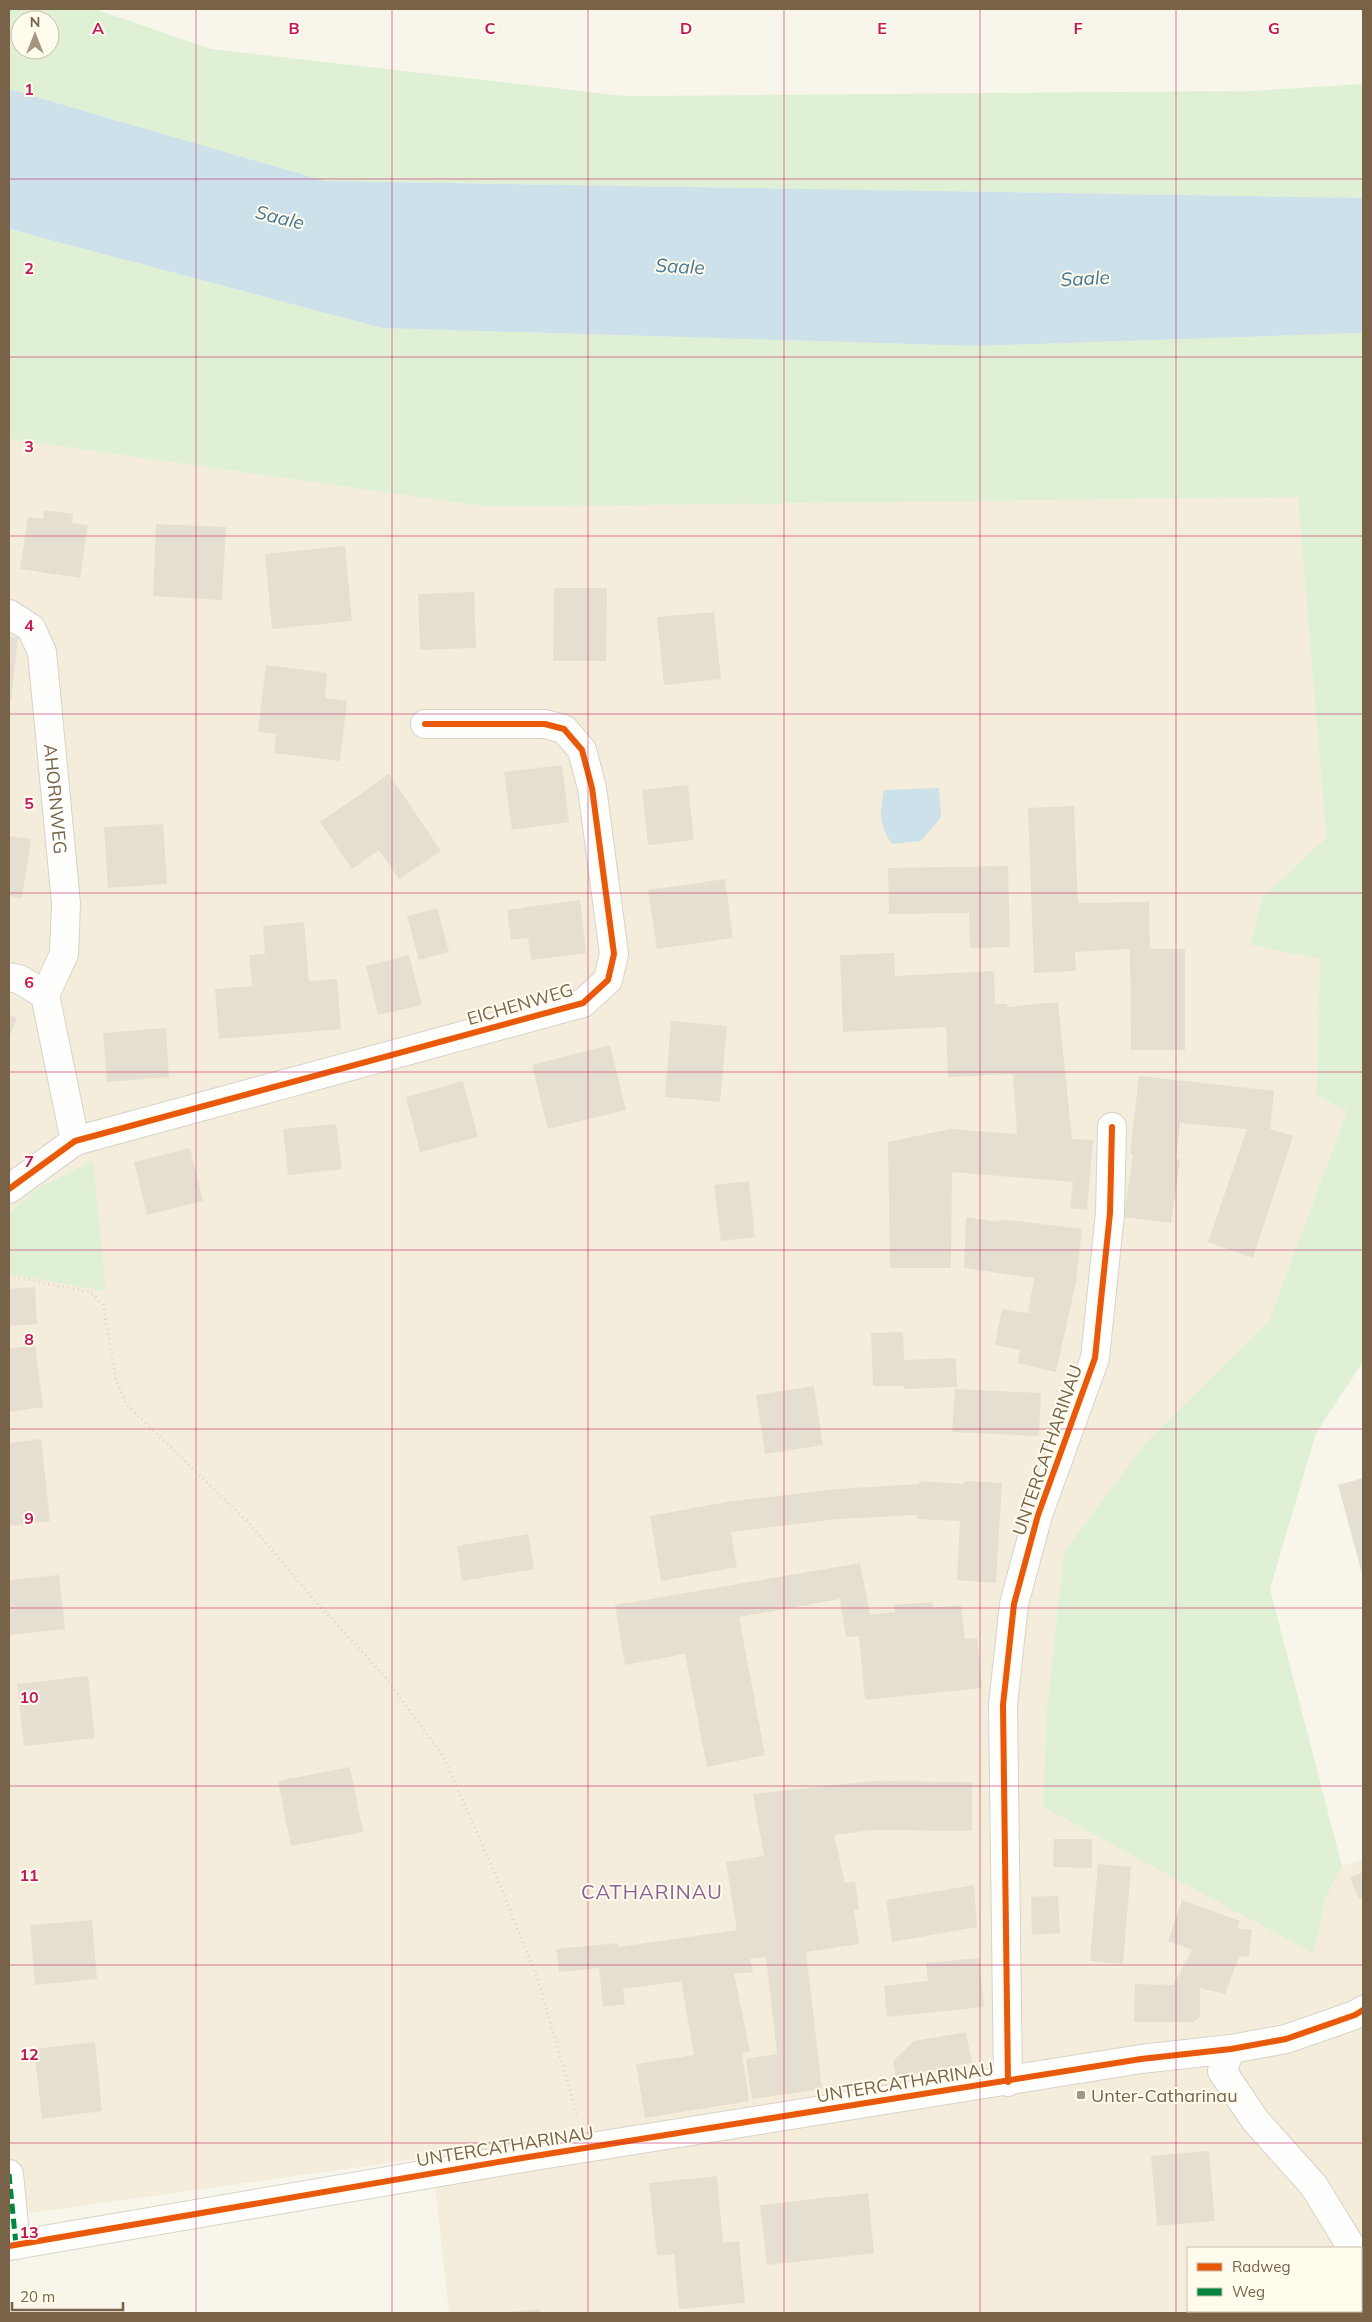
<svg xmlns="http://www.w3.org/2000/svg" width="1372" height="2322" viewBox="0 0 1372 2322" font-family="Mulish,sans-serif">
  <rect width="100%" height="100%" fill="#f8f6eb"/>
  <path fill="#f4eddb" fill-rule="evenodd" d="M9,439L489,507L1298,497L1326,839L1262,898L1250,945L1320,959L1316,1095L1347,1111L1269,1321L1146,1442L1064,1552L1046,1718L1043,1807L1314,1954L1325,1899L1342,1866L1363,1860V2313H449L432,2157L9,2216ZM1188,2248H1361V2311H1188Z"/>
  <g fill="#e0f0d5" fill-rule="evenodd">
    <path d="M9,9H95L211,49L624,96L1250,91L1363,84V198L325,181L9,89ZM20,20H50V50H20Z"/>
    <path d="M9,229L382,328L976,346L1363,333V1362L1316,1433L1270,1589L1342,1866L1325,1899L1314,1954L1043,1807L1046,1718L1064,1552L1146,1442L1269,1321L1347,1111L1316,1095L1320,959L1250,945L1262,898L1326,838L1298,497L489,507L9,439Z"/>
    <path d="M93,1161L106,1291L9,1274V1213L39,1188Z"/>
  </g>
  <g fill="#cce1e9">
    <path d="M9,89L325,181L1363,198V333L976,346L382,328L9,229Z"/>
    <path d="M939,788L941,817L921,841L892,844C878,823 880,814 884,790Z"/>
  </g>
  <g fill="#e5dfd2">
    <path d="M44,510L73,514L72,523L88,525L80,578L20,569L28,517L43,519Z"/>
    <path d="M156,524L226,527L222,600L153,596Z"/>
    <path d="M345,546L352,621L272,629L265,554Z"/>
    <path d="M554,588H607L606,661H553Z"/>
    <path d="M474,592L476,648L420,650L418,594Z"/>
    <path d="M714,612L721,679L664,685L657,617Z"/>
    <path d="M9,637L18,638L11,701H9Z"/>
    <path d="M266,665L327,673L325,698L347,701L340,761L274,753L276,734L258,732Z"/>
    <path d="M562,765L569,822L512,830L504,772Z"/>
    <path d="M389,774L441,851L399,879L379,850L352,869L320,822Z"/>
    <path d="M688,785L694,840L648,845L642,790Z"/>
    <path d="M1074,806L1078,903L1149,902L1150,949H1185V1050H1131L1130,949L1075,952L1076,971L1034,973L1028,808Z"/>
    <path d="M163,824L167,884L108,888L104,827Z"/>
    <path d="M9,836L31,839L22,898L9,896Z"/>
    <path d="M1008,866L1010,947L970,948L969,913L889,914L888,868Z"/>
    <path d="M725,879L733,938L657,949L648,890Z"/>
    <path d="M580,900L586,953L531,960L528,938L511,940L507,910Z"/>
    <path d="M437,908L449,952L419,960L407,916Z"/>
    <path d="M304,922L309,981L337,979L341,1029L219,1039L215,989L252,986L249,955L265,954L263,926Z"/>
    <path d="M894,953L895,976L994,971L995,1004H1007V1007L1058,1002L1072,1139L1093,1140L1087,1210L1070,1208L1073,1182L952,1172L951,1268H890L888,1142L950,1129L1017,1134L1013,1074L948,1077L946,1027L843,1032L840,955Z"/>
    <path d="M409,955L422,1005L378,1015L366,966Z"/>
    <path d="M9,1015L17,1018L9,1039Z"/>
    <path d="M671,1021L727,1026L720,1102L665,1097Z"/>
    <path d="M166,1028L169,1077L107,1082L103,1033Z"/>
    <path d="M610,1045L626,1110L548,1129L532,1065Z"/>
    <path d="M1139,1076L1274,1091L1270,1129L1293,1136L1253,1258L1208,1242L1247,1129L1180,1123L1176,1158L1180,1160L1171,1223L1124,1217L1133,1154L1130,1153Z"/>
    <path d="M463,1081L478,1137L420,1152L406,1097Z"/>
    <path d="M336,1124L342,1169L288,1175L283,1129Z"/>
    <path d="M190,1148L203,1201L147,1215L134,1162Z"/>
    <path d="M749,1181L755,1237L721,1241L714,1185Z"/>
    <path d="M966,1217L999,1222L1000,1219L1082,1229L1076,1282L1056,1372L1017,1363L1020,1350L995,1345L1002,1309L1028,1313L1034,1278L964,1268Z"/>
    <path d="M35,1287L37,1324L9,1326V1289Z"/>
    <path d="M903,1332L904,1360L956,1358L957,1387L905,1389L904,1386H873L871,1333Z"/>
    <path d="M35,1345L43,1407L9,1412V1349Z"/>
    <path d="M814,1386L823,1445L765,1454L756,1395Z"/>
    <path d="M955,1389L1041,1393L1039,1436L952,1432Z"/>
    <path d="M41,1439L50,1521L9,1526V1443Z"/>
    <path d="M1363,1478V1577L1338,1485Z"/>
    <path d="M919,1481L964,1484V1481L1002,1483L996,1583L957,1580L960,1521L917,1519V1515L838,1519L731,1532L737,1567L661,1581L650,1516L726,1502L837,1489L919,1484Z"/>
    <path d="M528,1534L534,1569L462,1581L457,1546Z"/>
    <path d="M860,1563L870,1615L895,1612L894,1605L933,1602V1608L961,1605L965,1639L977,1638L982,1688L865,1700L859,1636L846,1637L840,1599L739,1617L765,1755L707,1767L685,1654L625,1665L615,1605Z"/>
    <path d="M59,1575L65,1629L9,1635V1580Z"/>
    <path d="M88,1676L95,1738L24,1746L17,1684Z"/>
    <path d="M350,1767L363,1832L291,1846L278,1781Z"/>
    <path d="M874,1781L972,1782V1831L872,1830L834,1835L845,1883L855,1881L859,1909L854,1910L859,1944L806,1952L822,2089L752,2099L746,2059L777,2054L766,1957L750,1959L753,1972L734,1974L750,2051L742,2053L749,2101L645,2118L636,2064L694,2055L681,1981L623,1989L625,2004L603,2007L599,1968L559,1972L556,1949L618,1943V1947L737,1930L726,1862L764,1856L753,1794Z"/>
    <path d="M1054,1839H1092V1868L1053,1867Z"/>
    <path d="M1098,1864L1131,1867L1123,1964L1090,1961Z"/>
    <path d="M1363,1872V1898L1359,1899L1350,1878Z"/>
    <path d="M974,1885L977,1927L892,1942L886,1900Z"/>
    <path d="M1058,1896L1060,1933L1032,1935L1031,1897Z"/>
    <path d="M1182,1900L1240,1921L1237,1928L1252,1930L1249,1956L1239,1957L1225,1994L1200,1988V2017L1193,2022H1134L1135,1984L1173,1985L1192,1950L1168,1941Z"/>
    <path d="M92,1920L97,1979L35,1985L30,1925Z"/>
    <path d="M979,1958L984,2007L887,2017L884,1986L928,1981L926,1963Z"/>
    <path d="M966,2032L972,2063L896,2077L893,2061L914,2041Z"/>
    <path d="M95,2042L102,2111L42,2119L34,2049Z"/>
    <path d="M1209,2151L1215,2221L1157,2226L1151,2156Z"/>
    <path d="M717,2176L723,2243L739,2241L745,2303L679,2309L674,2254L657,2256L649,2183Z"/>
    <path d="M868,2193L874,2253L767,2265L760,2205Z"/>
    <path d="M539,2309L540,2313H508V2312Z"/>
  </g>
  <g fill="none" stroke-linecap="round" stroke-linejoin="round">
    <g stroke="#d7d3c9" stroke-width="30">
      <g id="minor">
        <path id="s1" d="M9,614L31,628L42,652L66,903L64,954L45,995"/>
        <path d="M9,977L19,979L45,995L75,1141"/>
        <path d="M9,1189L75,1141L583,1003L608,980L614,954L592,788L582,750L564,729L545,724H425"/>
        <path d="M1008,2082L1003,1705L1014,1604L1038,1515L1095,1358L1110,1213L1112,1127"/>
        <path d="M9,2174L16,2245"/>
      </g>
    </g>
    <g stroke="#d7d3c9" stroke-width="30">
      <path id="tertiary" d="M1231,2049L1286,2039L1355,2015L1363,2010"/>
    </g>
    <g stroke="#d8d3c9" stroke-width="30">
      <path id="secondary" d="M9,2246L516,2159L1141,2059L1231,2049L1222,2071L1255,2120L1314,2186L1352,2248"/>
    </g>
    <path stroke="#dbd6cd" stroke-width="3" stroke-dasharray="1 4" stroke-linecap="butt" d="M9,1276L90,1292L103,1305L116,1380L127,1405L248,1522L309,1594L386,1678L443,1756L505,1897L539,1983L577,2115"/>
    <use href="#minor" stroke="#fefefc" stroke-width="28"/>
    <use href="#tertiary" stroke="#fefefc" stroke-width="28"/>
    <use href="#secondary" stroke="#fefefc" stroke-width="28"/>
    <path stroke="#00873e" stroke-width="5" stroke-dasharray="10 5" stroke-linecap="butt" d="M9,2174L16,2245"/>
    <g stroke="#fffbed" stroke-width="9">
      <g id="cycleway">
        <path d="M9,1189L75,1141L583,1003L608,980L614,954L592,788L582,750L564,729L545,724H425"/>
        <path d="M1008,2082L1003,1705L1014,1604L1038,1515L1095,1358L1110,1213L1112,1127"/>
        <path d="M9,2246L516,2159L1141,2059L1231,2049L1286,2039L1355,2015L1363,2010"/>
      </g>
    </g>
    <use href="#cycleway" stroke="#e8590c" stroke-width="6"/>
  </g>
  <path fill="none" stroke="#c2185b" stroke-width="1" stroke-opacity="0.55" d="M196,9V2313M392,9V2313M588,9V2313M784,9V2313M980,9V2313M1176,9V2313M9,179H1363M9,357H1363M9,536H1363M9,714H1363M9,893H1363M9,1072H1363M9,1250H1363M9,1429H1363M9,1608H1363M9,1786H1363M9,1965H1363M9,2143H1363"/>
  <rect fill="#a59682" stroke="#fffbed" stroke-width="2" x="1076" y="2090" width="10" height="10" rx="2.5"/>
  <g text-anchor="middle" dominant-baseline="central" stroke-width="4" stroke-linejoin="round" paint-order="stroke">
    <g font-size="18" fill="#786349" stroke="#fffbed">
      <text stroke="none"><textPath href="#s1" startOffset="200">AHORNWEG</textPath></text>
      <text transform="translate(520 1004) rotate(-16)">EICHENWEG</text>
      <text transform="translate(1047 1450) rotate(-71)">UNTERCATHARINAU</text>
      <text transform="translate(905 2082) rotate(-9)">UNTERCATHARINAU</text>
      <text transform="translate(505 2146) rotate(-9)">UNTERCATHARINAU</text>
    </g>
    <g font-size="18" fill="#786349" stroke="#fffbed" text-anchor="start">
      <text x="1091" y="2095">Unter-Catharinau</text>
    </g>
    <g font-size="19" font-style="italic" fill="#447894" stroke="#fffbed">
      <text transform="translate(280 217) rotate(14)">Saale</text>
      <text transform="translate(680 266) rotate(3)">Saale</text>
      <text transform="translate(1085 278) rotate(-3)">Saale</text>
    </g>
    <g font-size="20" letter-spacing="1" fill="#8d6095" stroke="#fffbed">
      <text x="652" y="1891">CATHARINAU</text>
    </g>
  </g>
  <g font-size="16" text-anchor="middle" font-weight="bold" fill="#c2185b" stroke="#fffbed" stroke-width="4" stroke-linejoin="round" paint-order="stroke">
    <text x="98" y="34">A</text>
    <text x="294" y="34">B</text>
    <text x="490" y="34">C</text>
    <text x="686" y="34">D</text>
    <text x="882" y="34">E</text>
    <text x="1078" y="34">F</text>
    <text x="1274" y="34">G</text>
    <text x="29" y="95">1</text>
    <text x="29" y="274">2</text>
    <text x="29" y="452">3</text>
    <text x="29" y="631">4</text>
    <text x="29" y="809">5</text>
    <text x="29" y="988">6</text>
    <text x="29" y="1167">7</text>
    <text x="29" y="1345">8</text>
    <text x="29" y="1524">9</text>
    <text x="29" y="1703">10</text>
    <text x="29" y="1881">11</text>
    <text x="29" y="2060">12</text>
    <text x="29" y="2238">13</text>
  </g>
  <rect width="1372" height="2322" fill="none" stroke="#786349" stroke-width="20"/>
  <rect x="1187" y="2247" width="175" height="65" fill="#fffbed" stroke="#c9beab"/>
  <rect x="1197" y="2263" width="25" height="8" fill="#e8590c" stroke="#c9beab"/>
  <text x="1232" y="2272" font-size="15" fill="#786349">Radweg</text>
  <rect x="1197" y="2288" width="25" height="8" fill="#00873e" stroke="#c9beab"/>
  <text x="1232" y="2297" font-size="15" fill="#786349">Weg</text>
  <g transform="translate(35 35)"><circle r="24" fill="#fffbed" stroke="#c9beab"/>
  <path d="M0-4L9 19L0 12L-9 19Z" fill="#a59682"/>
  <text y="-8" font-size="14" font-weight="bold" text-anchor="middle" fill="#786349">N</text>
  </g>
  <path d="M12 2302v8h111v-8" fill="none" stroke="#786349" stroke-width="2.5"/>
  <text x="20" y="2302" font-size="15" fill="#786349" stroke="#fffbed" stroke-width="4" paint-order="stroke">20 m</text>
</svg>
